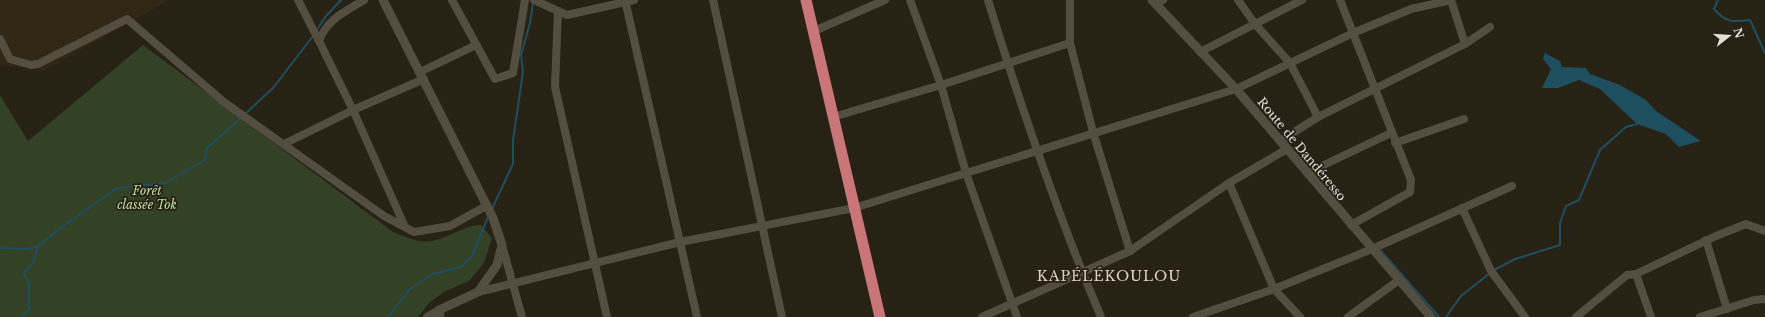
<svg xmlns="http://www.w3.org/2000/svg" width="1765" height="317" viewBox="0 0 1765 317" font-family="'Libre Baskerville',serif">
  <rect width="100%" height="100%" fill="#282215"/>
  <path fill="#302714" d="M0,0H170L45,70L0,65Z"/>
  <path fill="#334125" d="M143,45L393,232C402,235 411,240 420,241C442,245 460,225 481,225L492,238L484,263L469,281L444,292L429,303L418,317H0V95L28,141Z"/>
  <path fill="#1d4f61" d="M1545,53L1560,61L1562,67L1586,68L1590,74L1620,85L1646,100L1656,111L1701,141L1679,147L1666,134L1637,124L1600,89L1579,80L1558,88H1542L1551,69L1543,59Z"/>
  <g fill="none" stroke-linecap="round" stroke-linejoin="round">
    <g stroke="#1d4f61" stroke-width="2">
      <path d="M1718,0L1714,9C1726,23 1733,22 1750,20L1765,53"/>
      <path d="M316,31L326,16L341,0"/>
      <path d="M245,114L273,88L313,36"/>
      <path d="M492,209L513,164V140L523,72L521,55L530,23L533,3"/>
      <path d="M0,248L26,249L38,246L59,229L117,188L165,183L205,160L207,148L242,117"/>
      <path d="M1381,251L1439,317"/>
      <path d="M1494,270L1515,259L1560,245V223L1566,206L1579,200L1600,150L1626,127L1637,124"/>
      <path d="M22,317L29,309V283L24,273L33,263L38,246"/>
      <path d="M388,317L410,289L433,274L461,267L472,256L488,217"/>
      <path d="M1446,317L1461,296L1490,273"/>
    </g>
    <g stroke="#544e40" stroke-width="8">
      <path d="M298,0L319,41"/>
      <path d="M364,0C346,11 326,20 319,41L353,110L405,227"/>
      <path d="M452,0L495,79L513,73L525,0"/>
      <path d="M534,0L567,15L634,0"/>
      <path d="M625,0L697,317"/>
      <path d="M713,0L782,317"/>
      <path d="M910,0L941,85L966,173L1017,317"/>
      <path d="M988,0C1021,107 1057,214 1101,317"/>
      <path d="M1070,0V43L1093,132L1130,251"/>
      <path d="M1238,0L1255,24L1290,63L1318,117L1280,141"/>
      <path d="M1340,0L1353,33L1411,9L1451,0"/>
      <path d="M1157,4L1163,0"/>
      <path d="M558,11L555,87L607,317"/>
      <path d="M814,31L885,0"/>
      <path d="M0,39L10,59L31,65L38,64L127,19L224,102L384,216L414,232L450,226L486,206"/>
      <path d="M1465,44L1490,27"/>
      <path d="M1200,52L1302,0"/>
      <path d="M420,72L476,45"/>
      <path d="M833,117L941,85L1070,43"/>
      <path d="M1318,117L1465,44L1451,0"/>
      <path d="M1395,143L1464,119"/>
      <path d="M284,144L353,110L424,79"/>
      <path d="M1307,173L1391,133"/>
      <path d="M1229,183L1274,289L1300,317"/>
      <path d="M1462,208L1491,271L1525,317"/>
      <path d="M1706,240L1727,309"/>
      <path d="M502,245L522,317"/>
      <path d="M1636,274L1716,236L1746,224L1765,231"/>
      <path d="M478,292L680,242L854,208L1236,89L1353,33L1411,180L1410,192L1351,225"/>
      <path d="M427,317L439,310"/>
      <path d="M982,317L1130,251L1229,183L1287,149"/>
      <path d="M1193,317L1274,289L1372,249L1512,186"/>
      <path d="M1348,317L1399,280"/>
      <path d="M1576,317L1627,275L1636,274L1651,317"/>
      <path d="M1700,317L1754,300L1765,299"/>
    </g>
    <g stroke="#544e40" stroke-width="9">
      <path d="M383,0L493,218L502,245L497,265L478,292L439,310L440,317"/>
      <path d="M1152,0L1236,89L1431,317"/>
    </g>
    <path stroke="#ca7678" stroke-width="11" d="M806,0L880,317"/>
  </g>
  <g text-anchor="middle" dominant-baseline="central" stroke-width="3.5" stroke-linejoin="round" paint-order="stroke">
    <g font-size="12" fill="#e3dfd6" stroke="#282215">
      <text transform="translate(1302 149) rotate(50)">Route de Dandéresso</text>
    </g>
    <g font-size="12" font-style="italic" fill="#bede9e" stroke="#282215">
      <text x="147" y="190">Forêt<tspan x="147" dy="14">classée Tok</tspan></text>
    </g>
    <g font-size="14" letter-spacing="1" fill="#d8d0c0" stroke="#282215">
      <text x="1109" y="276">KAPÉLÉKOULOU</text>
    </g>
  </g>
  <g transform="translate(1729 36) rotate(73)" stroke="#282215" stroke-width="3" paint-order="stroke">
  <path d="M0-3L7 15L0 10L-7 15Z" fill="#e3dfd6"/>
  <text y="-6" font-size="11" font-weight="bold" text-anchor="middle" fill="#e3dfd6">N</text>
  </g>
</svg>
